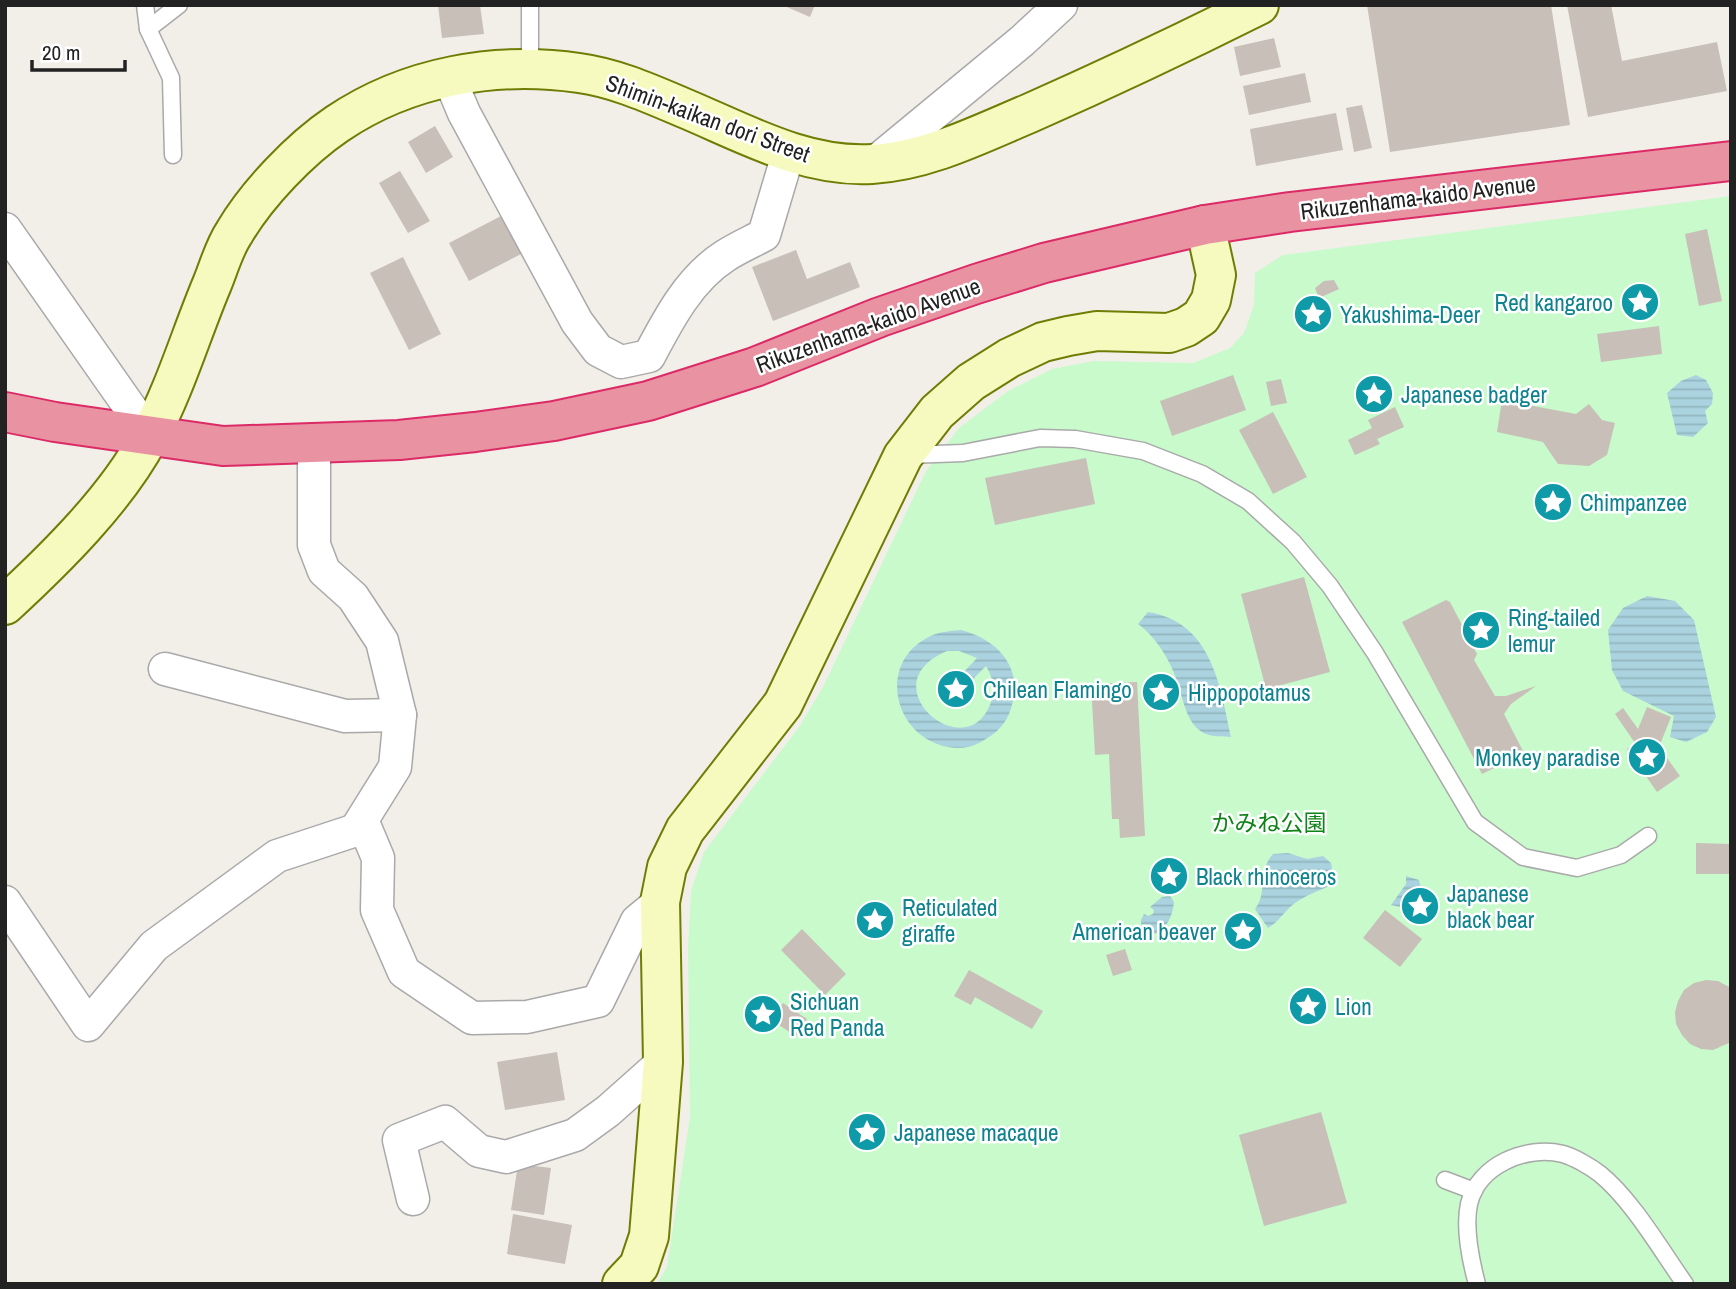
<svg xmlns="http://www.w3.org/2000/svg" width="1736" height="1289" viewBox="0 0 1736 1289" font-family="'Archivo Narrow','Noto Sans JP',sans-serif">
  <defs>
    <pattern id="water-rules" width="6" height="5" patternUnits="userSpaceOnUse" patternTransform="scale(1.75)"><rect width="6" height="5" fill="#aad3df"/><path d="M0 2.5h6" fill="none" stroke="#92b5bf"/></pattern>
  </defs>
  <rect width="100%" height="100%" fill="#f2efe9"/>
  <path fill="#c8facc" d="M1731,196V1284H657L667,1267L690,1117L688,948L691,891L704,852L799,727L823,687L926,471L959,428L1008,391L1052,369L1093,361L1193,363L1230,348L1244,333L1254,305L1255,273L1283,255Z"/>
  <g fill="url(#water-rules)" fill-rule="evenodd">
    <path d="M1696,375L1706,380L1713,393L1712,404L1705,411L1708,423L1693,437L1677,435L1667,393L1681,381Z"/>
    <path d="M1647,596L1675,601L1694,620L1716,717L1707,732L1686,742L1670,737L1674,716L1623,691L1612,670L1608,630L1623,608Z"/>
    <path d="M1148,612C1211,622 1220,684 1231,737C1224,736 1215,737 1209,735C1186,728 1184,700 1177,681C1170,660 1156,637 1138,624Z"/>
    <path d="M961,630C1002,641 1026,672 1009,714C1003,728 992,736 979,743C970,748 958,749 948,747C895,737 877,667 925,639C936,632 949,631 961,630ZM947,651H959L977,658L962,674L953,673L942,682C931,709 976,714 970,682L986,666C993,677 995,689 991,702C968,770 866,685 947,651Z"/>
    <path d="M1288,853L1307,859L1323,856L1331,863L1333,875L1327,887C1315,892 1300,898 1290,907C1282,915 1278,922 1268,928L1255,909C1269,891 1255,875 1273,854Z"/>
    <path d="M1406,876L1419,880L1421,889L1410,909L1391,905L1406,884Z"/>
    <path d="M1170,896L1174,902C1172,920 1165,932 1147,936L1142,933L1141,920L1144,914L1148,916L1153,914L1154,910L1150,907L1162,897Z"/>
  </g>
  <g fill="#c7bfb8">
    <path d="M438,5H480L484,34L442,38Z"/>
    <path d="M782,5H815L810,17Z"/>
    <path d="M1367,5H1551L1570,125L1390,152Z"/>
    <path d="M1567,5H1611L1622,61L1717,42L1727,91L1588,117Z"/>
    <path d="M1274,38L1281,67L1240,76L1234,47Z"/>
    <path d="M1305,73L1311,102L1249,115L1243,86Z"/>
    <path d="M1362,105L1372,148L1354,152L1346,108Z"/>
    <path d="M1336,113L1343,150L1256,166L1250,129Z"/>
    <path d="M435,126L453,157L426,173L408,142Z"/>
    <path d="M400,171L430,221L408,233L379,183Z"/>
    <path d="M501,216L521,254L469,281L449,243Z"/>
    <path d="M1707,229L1722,301L1699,306L1685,234Z"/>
    <path d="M796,250L807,279L850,262L860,287L773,321L752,267Z"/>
    <path d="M403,257L441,334L409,350L370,273Z"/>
    <path d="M1334,280L1339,289L1319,298L1315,288L1324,281Z"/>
    <path d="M1659,326L1662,354L1601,362L1597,334Z"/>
    <path d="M1233,375L1246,410L1172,436L1160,401Z"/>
    <path d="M1281,379L1287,403L1271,406L1266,382Z"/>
    <path d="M1502,400L1576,414L1589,404L1602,420L1615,423L1607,455L1589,466L1558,464L1543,442L1497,432Z"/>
    <path d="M1395,407L1404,427L1377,439L1380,444L1355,455L1348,440L1372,428L1368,420Z"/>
    <path d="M1273,412L1307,477L1273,494L1239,430Z"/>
    <path d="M1086,458L1095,504L995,525L985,478Z"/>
    <path d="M1304,577L1330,672L1266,689L1241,594Z"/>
    <path d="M1446,600L1450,602L1472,644L1477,654L1474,660L1495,696H1506L1536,686L1511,704L1504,714L1524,753L1482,774L1402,622Z"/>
    <path d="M1137,682L1145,836L1120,838L1119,819H1112L1109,754L1095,755L1091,684Z"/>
    <path d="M1647,707L1671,717L1659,747L1680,776L1657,792L1627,749L1635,743L1615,714L1623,708L1638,729Z"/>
    <path d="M1696,843L1731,844V874H1696Z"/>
    <path d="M1385,910L1422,939L1400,967L1363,938Z"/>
    <path d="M802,929L846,974L825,995L781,950Z"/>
    <path d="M1125,949L1132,970L1113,976L1106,955Z"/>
    <path d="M969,970L1043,1011L1032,1029L975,997L971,1005L954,996Z"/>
    <path d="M1706,980L1718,981L1731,988V1042L1713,1050L1701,1049L1690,1044L1682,1035L1676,1024L1675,1012L1678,1001L1684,990L1694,983Z"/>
    <path d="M783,1003L807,1019L796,1036L771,1020Z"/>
    <path d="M557,1052L565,1100L505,1110L497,1062Z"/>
    <path d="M1321,1112L1347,1203L1264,1226L1239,1135Z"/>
    <path d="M518,1164L551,1168L544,1215L511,1210Z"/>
    <path d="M513,1214L572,1225L565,1264L507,1254Z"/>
  </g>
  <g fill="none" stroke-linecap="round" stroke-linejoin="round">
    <g stroke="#a9a9a9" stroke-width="19">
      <g id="lane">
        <path d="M145,5L148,29"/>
        <path d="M530,69V5"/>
        <path d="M173,155L171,78L148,29L179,5"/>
        <path d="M908,455L963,453L1040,438L1075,439L1143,451L1202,474L1248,501L1293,542L1330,586L1375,653L1475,822L1523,857L1577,868L1621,855L1648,836"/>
        <path d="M1445,1180L1474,1191"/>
        <path d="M1477,1284C1471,1262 1464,1227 1469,1204C1478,1165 1526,1145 1563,1154C1574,1157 1591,1167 1600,1174C1632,1200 1661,1250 1685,1284"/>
      </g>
    </g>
    <g stroke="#a9a9a9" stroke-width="35">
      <g id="street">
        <path d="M448,75L464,113L577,322L598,350L621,362L649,356C668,320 689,279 725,256C737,248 751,242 764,235L789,151"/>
        <path d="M873,164L1022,41L1061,5"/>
        <path d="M5,229L150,436"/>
        <path d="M314,444V545L324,571L353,597L382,641L400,715L395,767L355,831"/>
        <path d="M165,669L345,716L400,715"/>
        <path d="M5,902L88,1025L154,946L277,856L365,827L378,858L377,910L404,972L472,1018L527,1017L598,1001L637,921L660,902"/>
        <path d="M413,1199L399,1140L445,1122L479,1151L506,1157L575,1135L608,1111L663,1062"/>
      </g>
    </g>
    <g stroke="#707d05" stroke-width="42">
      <g id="secondary">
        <path d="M5,605C55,559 117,498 149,437C175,389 191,334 212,284C219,267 224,248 234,233C257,194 300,149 337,124C408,76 496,61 579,73C616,78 651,94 684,108C744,133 805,168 872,164C927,161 980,134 1030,113C1107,79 1183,43 1259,5"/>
        <path d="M622,1284L639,1266L649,1236L663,1062L660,902L667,867L685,830L783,704L903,456L937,412L971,382L1009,358L1043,342L1068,336L1097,331L1169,333L1186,327L1201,317L1211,300L1216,275L1205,225"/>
      </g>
    </g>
    <g stroke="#dc2a67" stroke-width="42">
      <path id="highway" d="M5,412L55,422L223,446L399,440L475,432L554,421L648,401L755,367L880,317L976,284L1044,263L1205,225L1290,212L1731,161"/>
    </g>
    <use href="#lane" stroke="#fff" stroke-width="16"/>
    <use href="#street" stroke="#fff" stroke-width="32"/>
    <use href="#secondary" stroke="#f7fabf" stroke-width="38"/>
    <use href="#highway" stroke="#e892a2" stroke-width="38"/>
  </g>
  <defs>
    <g id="sight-disc" transform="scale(2.0125)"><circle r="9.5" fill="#0f9aa8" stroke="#fff"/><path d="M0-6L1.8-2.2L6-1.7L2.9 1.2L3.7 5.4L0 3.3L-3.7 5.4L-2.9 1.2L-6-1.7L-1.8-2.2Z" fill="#fff"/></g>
  </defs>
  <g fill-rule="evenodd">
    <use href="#sight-disc" x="1640" y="302"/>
    <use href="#sight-disc" x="1313" y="314"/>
    <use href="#sight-disc" x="1374" y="394"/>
    <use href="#sight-disc" x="1553" y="502"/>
    <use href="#sight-disc" x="1481" y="630"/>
    <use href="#sight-disc" x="956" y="689"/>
    <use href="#sight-disc" x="1161" y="692"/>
    <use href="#sight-disc" x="1647" y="757"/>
    <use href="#sight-disc" x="1169" y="876"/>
    <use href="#sight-disc" x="1420" y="906"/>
    <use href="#sight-disc" x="875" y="920"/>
    <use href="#sight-disc" x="1243" y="931"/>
    <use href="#sight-disc" x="1308" y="1006"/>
    <use href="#sight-disc" x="763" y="1014"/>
    <use href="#sight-disc" x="867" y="1132"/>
  </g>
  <g text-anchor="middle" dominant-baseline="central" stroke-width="5" stroke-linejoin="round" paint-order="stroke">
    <g font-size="23" fill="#222" stroke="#fff">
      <text transform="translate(708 118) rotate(20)">Shimin-kaikan dori Street</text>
      <text transform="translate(1418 197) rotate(-7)">Rikuzenhama-kaido Avenue</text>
      <text transform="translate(868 325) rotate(-20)">Rikuzenhama-kaido Avenue</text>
    </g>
    <g font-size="23" fill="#0d838f" stroke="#fff" text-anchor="start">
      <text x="1613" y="302" text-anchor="end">Red kangaroo</text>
      <text x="1340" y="314">Yakushima-Deer</text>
      <text x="1401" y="394">Japanese badger</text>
      <text x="1580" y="502">Chimpanzee</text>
      <text x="1508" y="617">Ring-tailed<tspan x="1508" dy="26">lemur</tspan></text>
      <text x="983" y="689">Chilean Flamingo</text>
      <text x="1188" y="692">Hippopotamus</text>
      <text x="1620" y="757" text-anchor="end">Monkey paradise</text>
      <text x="1196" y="876">Black rhinoceros</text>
      <text x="1447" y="893">Japanese<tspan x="1447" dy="26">black bear</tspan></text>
      <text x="902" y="907">Reticulated<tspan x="902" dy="26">giraffe</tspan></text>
      <text x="1216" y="931" text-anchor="end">American beaver</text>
      <text x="790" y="1001">Sichuan<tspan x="790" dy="26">Red Panda</tspan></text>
      <text x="1335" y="1006">Lion</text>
      <text x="894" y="1132">Japanese macaque</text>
    </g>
    <g font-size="23" fill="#0c8416" stroke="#fff">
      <text x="1269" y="822">かみね公園</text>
    </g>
  </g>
  <rect width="1736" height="1289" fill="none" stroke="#222222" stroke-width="14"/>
  <path d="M32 60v10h93v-10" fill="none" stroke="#222222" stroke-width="3.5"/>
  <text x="42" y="60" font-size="21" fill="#222222" stroke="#ffffff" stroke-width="5" paint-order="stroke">20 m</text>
</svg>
